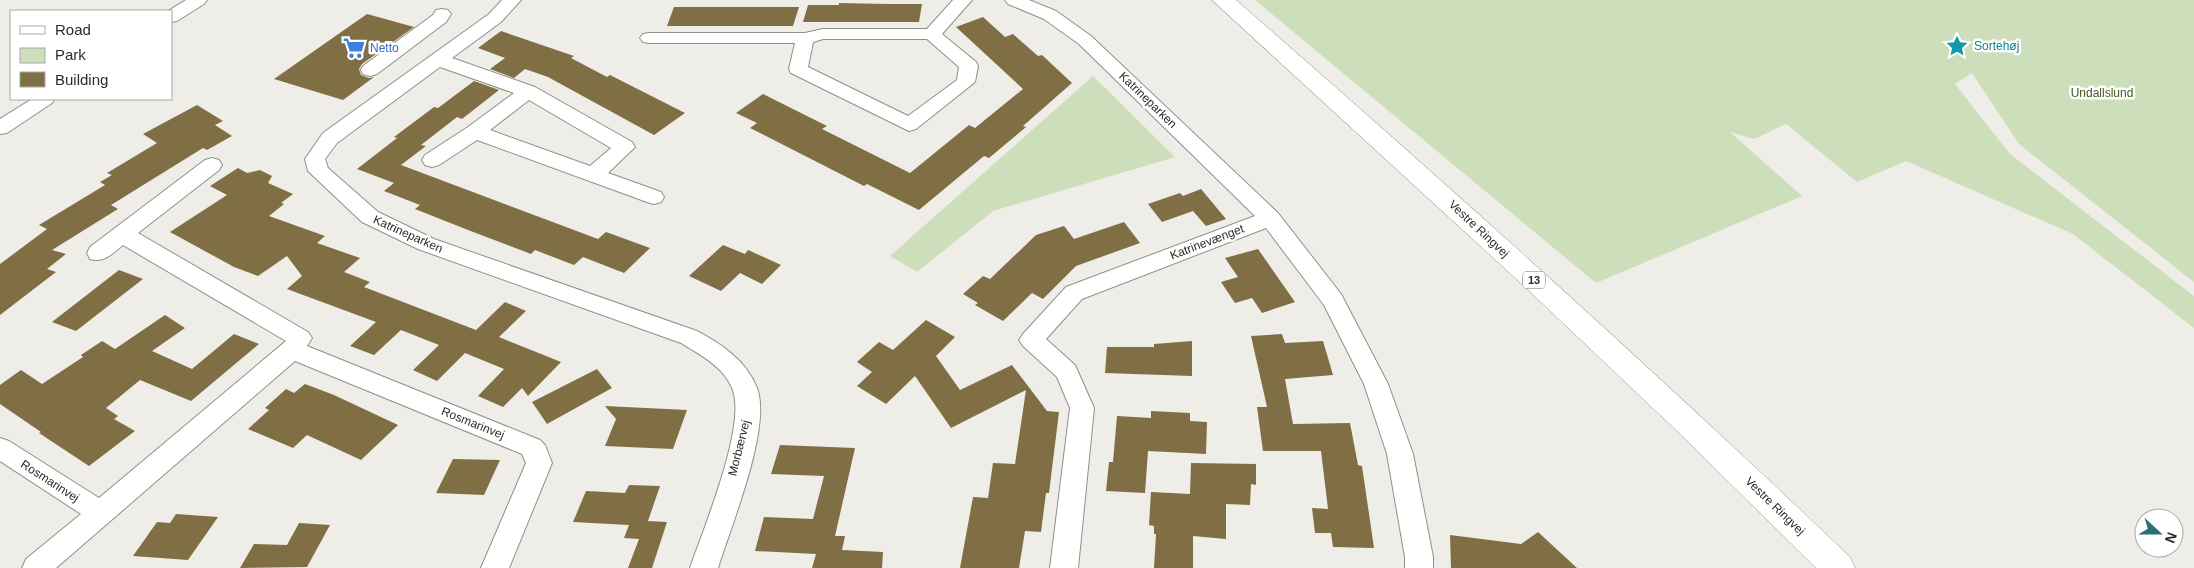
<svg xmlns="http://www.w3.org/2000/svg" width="2194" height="568" viewBox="0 0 2194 568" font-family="Arial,sans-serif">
  <rect width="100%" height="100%" fill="#efede7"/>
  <g fill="#cddeba">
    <path d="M1255,0H2194V282L2019,144L1972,73L1955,84L2010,154L2194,296V328L2073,234L1906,161L1857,182L1786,124L1754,139L1730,132L1802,196L1596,283Z"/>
    <path d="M1093,76L1175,157L993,211L917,272L890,256Z"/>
  </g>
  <g fill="#806f44">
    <path d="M839,3L889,4H922L919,22H803L808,5H839Z"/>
    <path d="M674,7H799L793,26H667Z"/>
    <path d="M367,14L414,27L362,64L359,69L361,75L369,78L374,77L343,100L274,79Z"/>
    <path d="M983,17L1005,37L1013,34L1038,56L1042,55L1072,83L1023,126L1026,127L989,158L984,156L919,210L867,184L864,186L750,128L757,123L736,113L763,94L827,126L822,129L910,173L969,125L975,128L1023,89L956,27Z"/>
    <path d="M501,31L574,56L571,58L607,77L610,75L685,113L654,135L548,77L525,69L514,78L490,69L505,58L478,48Z"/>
    <path d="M474,81L499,90L462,119L457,117L421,145L426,146L401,165L598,239L606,232L650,248L624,273L583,257L574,265L535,250L531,254L468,230L415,209L420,205L384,191L394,183L357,169L397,138L394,137L434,107L438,108Z"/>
    <path d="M197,105L223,121L215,125L232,136L207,150L203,148L111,205L118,209L52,250L66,254L47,269L56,272L0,315V264L47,229L39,225L105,185L100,182L112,175L107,173L157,143L143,134Z"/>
    <path d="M238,168L247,173L260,170L272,176L268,183L293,194L281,203L284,204L269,216L325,236L317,243L360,258L344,272L370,282L364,287L476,330L505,302L526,311L499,337L561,362L528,396L522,388L503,407L478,396L504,369L465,353L437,381L413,370L439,345L401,330L374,355L350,346L376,322L287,289L302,276L287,256L258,276L234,267L170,232L227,195L210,186Z"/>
    <path d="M1201,189L1226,219L1206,226L1193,211L1162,222L1148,204L1180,193L1183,196Z"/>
    <path d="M1124,222L1140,243L1076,266L1043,299L1032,293L1003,321L975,305L978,303L963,294L983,276L990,279L1036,235L1064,226L1074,239Z"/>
    <path d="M723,245L745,254L748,250L781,265L762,284L740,273L721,291L689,276Z"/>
    <path d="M1258,249L1295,302L1262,313L1252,298L1235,303L1221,282L1238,277L1225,258Z"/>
    <path d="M119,270L143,279L76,331L52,322Z"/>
    <path d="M165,315L185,328L152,351L192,369L234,334L259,344L191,401L140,380L106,408L118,416L114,419L135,431L89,466L39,433L41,432L0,404V385L21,370L42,384L83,357L81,355L102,341L115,349Z"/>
    <path d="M926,320L955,337L936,356L960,390L1012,365L1047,411L1059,412L1049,493H1046L1041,532L1025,531L1019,568H960L973,497L988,498L993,463L1015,464L1026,390L951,428L915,376L886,404L857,386L872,372L857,362L879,342L893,350Z"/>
    <path d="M1282,334L1285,343L1323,341L1333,375L1285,379L1293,424L1350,423L1358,465L1362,466L1374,548L1333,547L1331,533H1315L1312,508L1328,509L1321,451H1263L1257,407H1267L1251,336Z"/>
    <path d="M1192,341V376L1105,373L1107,347H1154V344Z"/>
    <path d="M597,369L612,388L547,424L532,402Z"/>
    <path d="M305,384L334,395L398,425L361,460L307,435L293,448L248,429L269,410L265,408L286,389L294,393Z"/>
    <path d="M605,406L687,410L673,449L605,446L616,419Z"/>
    <path d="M1151,411L1190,413V421L1207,422L1206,454L1148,451L1145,493L1106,491L1109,462H1113L1117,416L1151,418Z"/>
    <path d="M780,445L855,448L835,536H845L842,550L883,552L882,568H812L816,554L755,551L764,517L813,519L824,476L771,474Z"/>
    <path d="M453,459L500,460L484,495L436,493Z"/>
    <path d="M1191,463L1256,464V485L1251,484L1250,505L1226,504V539L1193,536V568H1154L1156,534H1154V526L1149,525L1151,492L1190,494Z"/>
    <path d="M629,485L660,486L648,521L667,522L652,568H628L639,539L624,538L629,525L573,522L586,491L625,493Z"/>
    <path d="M176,514L218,517L188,560L133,556L157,522L170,523Z"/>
    <path d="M299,523L330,525L307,567L240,568L254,544L287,545Z"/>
    <path d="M1538,532L1577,568H1451L1450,535L1521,544Z"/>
  </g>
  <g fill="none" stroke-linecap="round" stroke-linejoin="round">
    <g stroke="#918f8a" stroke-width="2">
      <g id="minor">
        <path d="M186,0H207L204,4L177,21L171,22V11H168Z"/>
        <path d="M502,0H521L501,22L452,58L535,87L632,142L635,147L608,173L661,192L664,197L661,202L654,204L647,202L477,140L439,165L432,167L425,165L422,160L425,155L468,127L514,93L440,67L337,143L325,159L328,168L378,212L434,239L697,331C721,344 746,360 757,388C772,427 731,526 718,568H690C703,530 748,423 732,388C724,367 699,354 681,343L418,249L362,222L308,171L305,159L323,133L489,14ZM529,100L611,148L590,166L490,130Z"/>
        <path d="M953,0H972L942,34L976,62L978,66L975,82L916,129L909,131L791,73L789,69L795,43H649L643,42L640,38L643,34L649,33H805L823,29H927ZM823,39H927L959,67L957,80L908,116L808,67L813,42Z"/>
        <path d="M1005,0H1029L1056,11L1091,36L1278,213L1341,294L1388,384L1413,454L1433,557V568H1405V557L1387,454L1364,384L1324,305L1266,228L1082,299L1046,339L1075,365L1094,408L1078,568H1050L1070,408L1057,377L1023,346L1019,340L1023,334L1066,287L1255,216L1079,44L1044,19L1008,4Z"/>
        <path d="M442,9L448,10L451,14L446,22L377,74L370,76L363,74L361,70L363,66L433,15L436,10Z"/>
        <path d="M32,99H55L52,103L7,133L0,134V119Z"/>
        <path d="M212,158L219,160L222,165L219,170L138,233L308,332L312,338L307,346L540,440L545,445L552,463L509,568H481L526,463L522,454L295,361L56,568H22L26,559L81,514L0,461V438L9,441L99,498L286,341L123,245C113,253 105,263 90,259L87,253L90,247L205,160Z"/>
      </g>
    </g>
    <g stroke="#918f8a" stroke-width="1">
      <path id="major" d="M1212,0H1236C1445,182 1650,366 1850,557L1855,568H1816L1677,431L1525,287Z"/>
    </g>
    <use href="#minor" fill="#fff" fill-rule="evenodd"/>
    <use href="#major" fill="#fff" fill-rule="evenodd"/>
  </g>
  <defs>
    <g id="sight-bare" transform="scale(1.725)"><path d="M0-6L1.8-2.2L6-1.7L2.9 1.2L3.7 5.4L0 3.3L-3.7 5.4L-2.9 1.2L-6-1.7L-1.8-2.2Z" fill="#0f9aa8" stroke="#fff" stroke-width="2.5" paint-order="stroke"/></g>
    <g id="supermarket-bare" transform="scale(1.725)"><path d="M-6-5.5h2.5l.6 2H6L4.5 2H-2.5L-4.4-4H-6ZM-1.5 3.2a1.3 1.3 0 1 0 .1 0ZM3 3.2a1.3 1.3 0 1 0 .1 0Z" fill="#3f7fe0" stroke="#fff" stroke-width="2.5" paint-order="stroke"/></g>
  </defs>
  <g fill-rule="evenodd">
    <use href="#sight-bare" x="1957" y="46"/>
    <use href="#supermarket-bare" x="354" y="48"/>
  </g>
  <g text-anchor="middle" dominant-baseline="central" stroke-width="5" stroke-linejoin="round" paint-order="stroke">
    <rect fill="#fff" stroke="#6b6b69" stroke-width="1" x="1523" y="271.5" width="22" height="17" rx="4"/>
    <g font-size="11" font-weight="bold" fill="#2c2b29">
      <text x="1534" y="280">13</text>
    </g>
    <g font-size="12" fill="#0d838f" stroke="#fff" text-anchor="start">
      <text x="1974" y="46">Sortehøj</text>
    </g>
    <g font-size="12" fill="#366cbe" stroke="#fff" text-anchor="start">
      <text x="370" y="48">Netto</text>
    </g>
    <g font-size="12" fill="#425a1b" stroke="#fff">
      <text x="2102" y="93">Undallslund</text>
    </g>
    <g font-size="12" fill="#2c2b29" stroke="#fff">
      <text transform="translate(1148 100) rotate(44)">Katrineparken</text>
      <text transform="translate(1479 229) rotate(43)">Vestre Ringvej</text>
      <text transform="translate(408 234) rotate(24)">Katrineparken</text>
      <text transform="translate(1207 242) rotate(-21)">Katrinevænget</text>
      <text transform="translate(473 423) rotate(22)">Rosmarinvej</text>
      <text transform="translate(739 448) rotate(-76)">Morbærvej</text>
      <text transform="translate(50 481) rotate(33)">Rosmarinvej</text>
      <text transform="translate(1775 506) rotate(44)">Vestre Ringvej</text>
    </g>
  </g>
  <rect x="10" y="10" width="162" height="90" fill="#ffffff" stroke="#abaaa9"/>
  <rect x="20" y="26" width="25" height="8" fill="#ffffff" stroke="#abaaa9"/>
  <text x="55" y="35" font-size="15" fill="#2c2b29">Road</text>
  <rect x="20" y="48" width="25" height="15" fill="#cddeba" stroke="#abaaa9"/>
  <text x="55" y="60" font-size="15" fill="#2c2b29">Park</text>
  <rect x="20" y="72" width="25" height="15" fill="#806f44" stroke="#abaaa9"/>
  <text x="55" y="85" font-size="15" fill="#2c2b29">Building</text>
  <g transform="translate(2159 533) rotate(111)"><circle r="24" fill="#ffffff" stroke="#abaaa9"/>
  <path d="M0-4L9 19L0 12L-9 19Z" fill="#277176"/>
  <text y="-8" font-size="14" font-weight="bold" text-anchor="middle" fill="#2c2b29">N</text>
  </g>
</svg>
